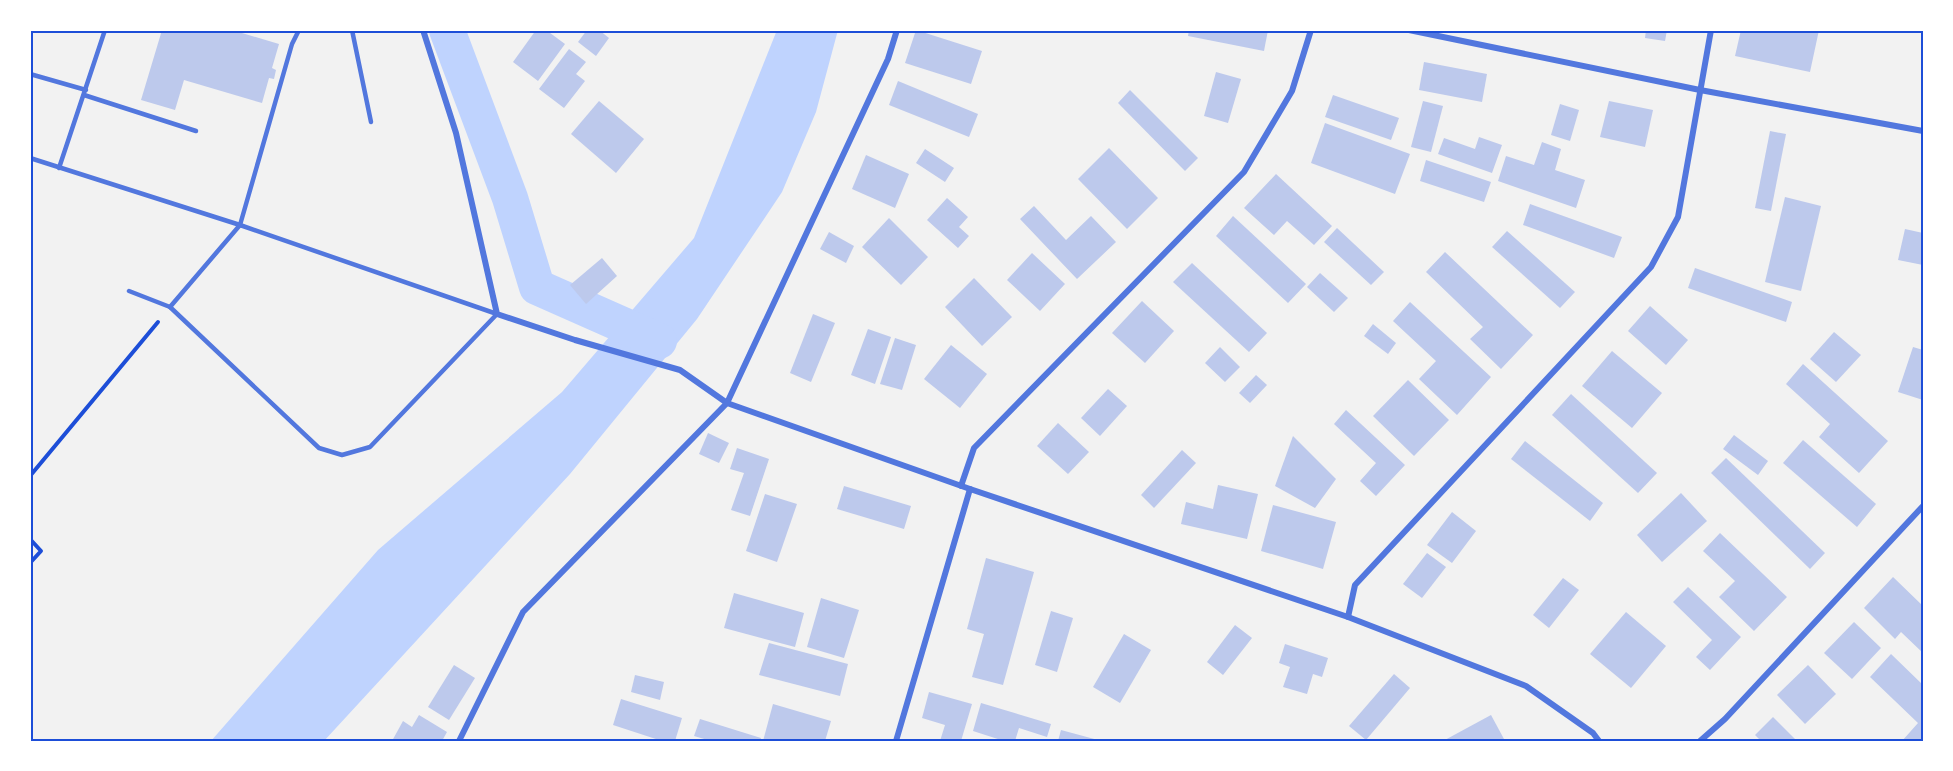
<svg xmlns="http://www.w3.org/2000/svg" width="1953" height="771" viewBox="0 0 1953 771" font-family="'Roboto Condensed',sans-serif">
  <rect width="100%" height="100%" fill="#f2f2f2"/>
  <path fill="#bfd3fe" d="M777,30H838L816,112L782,192L697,319L570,474L324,741H211L378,550L562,392L694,238Z"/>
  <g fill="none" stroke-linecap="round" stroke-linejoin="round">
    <path stroke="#bfd3fe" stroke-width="36" d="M447,30L510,198L537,287L659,341"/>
  </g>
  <g fill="#bdc9ec">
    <path d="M162,30H232L279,44L272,68L276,70L274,79L269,78L262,103L184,80L175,110L141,100Z"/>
    <path d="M536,30H546L565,44L538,81L513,62Z"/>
    <path d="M587,30H599L609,38L596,56L578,42Z"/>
    <path d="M916,30L982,51L971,84L905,63Z"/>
    <path d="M1189,30H1268L1264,51L1188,36Z"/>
    <path d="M1646,30H1667L1665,41L1645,38Z"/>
    <path d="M1741,30H1819L1810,72L1735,56Z"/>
    <path d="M569,49L586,62L576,74L585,81L564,108L539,89Z"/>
    <path d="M1424,62L1487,74L1482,102L1419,90Z"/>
    <path d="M1216,72L1241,79L1228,123L1204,116Z"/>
    <path d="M898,81L978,114L969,137L889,105Z"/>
    <path d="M1130,90L1198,158L1185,171L1118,103Z"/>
    <path d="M1333,95L1399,118L1391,140L1325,117Z"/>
    <path d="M599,101L644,139L616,173L571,134Z"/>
    <path d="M1423,101L1443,106L1431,152L1411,147Z"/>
    <path d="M1609,101L1653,110L1645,147L1600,137Z"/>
    <path d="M1560,104L1579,110L1570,141L1551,135Z"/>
    <path d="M1325,123L1410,154L1395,194L1311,163Z"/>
    <path d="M1770,131L1786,134L1771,211L1755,208Z"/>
    <path d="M1479,137L1502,145L1492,173L1438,154L1444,138L1475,149Z"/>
    <path d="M1542,142L1561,149L1555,170L1585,180L1576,208L1498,181L1506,156L1534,165Z"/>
    <path d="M1109,148L1158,198L1127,229L1078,179Z"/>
    <path d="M925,149L954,168L945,182L916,163Z"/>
    <path d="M866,155L909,174L895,208L852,189Z"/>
    <path d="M1426,160L1491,182L1484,202L1420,181Z"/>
    <path d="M1276,174L1332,226L1314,245L1287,221L1274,235L1244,208Z"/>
    <path d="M1785,197L1821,206L1801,291L1765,282Z"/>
    <path d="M947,198L968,217L959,227L969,236L958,248L927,220Z"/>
    <path d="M1530,204L1622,237L1614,258L1523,225Z"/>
    <path d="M1034,206L1066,240L1091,216L1116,242L1077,279L1020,219Z"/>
    <path d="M1233,216L1306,284L1288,303L1216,236Z"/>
    <path d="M889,218L928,257L901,285L862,247Z"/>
    <path d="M1337,228L1384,272L1371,285L1324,242Z"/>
    <path d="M1905,229L1923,233V265L1898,260Z"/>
    <path d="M1507,231L1575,292L1560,308L1492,247Z"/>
    <path d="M829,232L854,246L846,263L820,249Z"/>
    <path d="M1445,252L1533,335L1501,369L1470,339L1483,327L1426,272Z"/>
    <path d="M1032,253L1065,284L1040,311L1007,280Z"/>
    <path d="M602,258L617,276L586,304L570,285Z"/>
    <path d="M1192,263L1267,333L1249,352L1173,282Z"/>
    <path d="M1695,268L1792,302L1786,322L1688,288Z"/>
    <path d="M1320,273L1348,298L1334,312L1307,287Z"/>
    <path d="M974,278L1012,317L982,346L945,307Z"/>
    <path d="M1142,301L1174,331L1145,363L1112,333Z"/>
    <path d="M1410,302L1491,377L1457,415L1419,379L1436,361L1393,321Z"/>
    <path d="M1650,306L1688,340L1666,365L1628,331Z"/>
    <path d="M813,314L835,323L811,382L790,373Z"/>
    <path d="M1373,324L1396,343L1388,354L1364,336Z"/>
    <path d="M868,329L891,337L875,384L851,375Z"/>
    <path d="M1834,332L1861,355L1836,382L1810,359Z"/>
    <path d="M895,338L916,345L902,390L880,384Z"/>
    <path d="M951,345L987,374L960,408L924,379Z"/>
    <path d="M1220,347L1240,367L1225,382L1205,363Z"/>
    <path d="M1913,347L1923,350V400L1898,392Z"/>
    <path d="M1612,351L1662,393L1632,428L1582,386Z"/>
    <path d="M1803,364L1888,441L1859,473L1819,437L1830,424L1786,384Z"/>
    <path d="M1256,375L1267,385L1250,403L1239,393Z"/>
    <path d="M1408,380L1449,420L1414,456L1373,416Z"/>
    <path d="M1108,389L1127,406L1100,436L1081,418Z"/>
    <path d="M1571,394L1657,473L1638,493L1552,415Z"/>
    <path d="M1346,410L1405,465L1376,496L1360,481L1376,463L1334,424Z"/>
    <path d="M1058,423L1089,452L1068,474L1037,446Z"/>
    <path d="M708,433L729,443L719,463L699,454Z"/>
    <path d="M1734,435L1768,461L1758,475L1723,449Z"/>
    <path d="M1293,436L1336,479L1315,508L1275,486Z"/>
    <path d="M1803,440L1876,504L1857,527L1783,463Z"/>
    <path d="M1525,441L1603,503L1590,521L1511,459Z"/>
    <path d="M737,448L769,459L750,516L731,510L744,473L730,469Z"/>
    <path d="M1182,450L1196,463L1154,508L1141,495Z"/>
    <path d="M1726,458L1825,553L1810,569L1711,473Z"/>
    <path d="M1218,485L1258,494L1247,539L1181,524L1186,502L1213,509Z"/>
    <path d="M844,486L911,506L904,529L837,509Z"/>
    <path d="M1681,493L1707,521L1662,562L1637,535Z"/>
    <path d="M765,494L797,504L777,562L746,551Z"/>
    <path d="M1273,505L1336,522L1323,569L1261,551Z"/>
    <path d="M1452,512L1476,531L1452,563L1427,545Z"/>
    <path d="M1720,533L1787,597L1754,631L1719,597L1735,581L1703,551Z"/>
    <path d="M1427,553L1446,567L1422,598L1403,584Z"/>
    <path d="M986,558L1034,572L1003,685L972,677L984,634L967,629Z"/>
    <path d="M1893,577L1923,606V653L1901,632L1895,639L1864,608Z"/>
    <path d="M1563,578L1579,590L1549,628L1533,615Z"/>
    <path d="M1688,587L1741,637L1710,670L1696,657L1712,640L1673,602Z"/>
    <path d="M734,593L804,613L795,647L724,628Z"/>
    <path d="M821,598L859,610L844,658L807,647Z"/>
    <path d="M1051,611L1073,618L1057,672L1035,665Z"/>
    <path d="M1626,612L1666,646L1631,688L1590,654Z"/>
    <path d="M1854,622L1881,648L1852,679L1824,653Z"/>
    <path d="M1235,625L1252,638L1223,675L1207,662Z"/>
    <path d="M1124,634L1151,650L1120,703L1093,687Z"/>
    <path d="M769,643L848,664L840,696L759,675Z"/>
    <path d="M1285,644L1328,658L1322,677L1313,674L1307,694L1283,687L1290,667L1279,663Z"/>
    <path d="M1891,654L1923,685V741H1902L1918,723L1870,677Z"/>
    <path d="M454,665L475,678L449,720L428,707Z"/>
    <path d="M1808,665L1836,694L1805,724L1777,695Z"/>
    <path d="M1394,674L1410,688L1366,740L1349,726Z"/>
    <path d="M635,675L664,682L660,700L631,692Z"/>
    <path d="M929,692L972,704L961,741H940L945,725L922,718Z"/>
    <path d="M621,699L682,718L675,741H662L613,725Z"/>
    <path d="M981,703L1051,724L1047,737L1019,728L1015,741H1004L973,731Z"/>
    <path d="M773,704L831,721L825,741H763Z"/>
    <path d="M419,715L447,732L442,741H392L403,721L412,727Z"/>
    <path d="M1491,715L1504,739L1500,741H1443Z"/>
    <path d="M1773,717L1797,741H1761L1755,735Z"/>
    <path d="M700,719L761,738L760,741H711L694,736Z"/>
    <path d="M1061,730L1098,740V741H1058Z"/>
  </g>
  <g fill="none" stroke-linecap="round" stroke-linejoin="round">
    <g stroke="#1d4ed8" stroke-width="4">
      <path d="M30,476L158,322"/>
      <path d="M30,539L41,551L30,563"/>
    </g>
    <g stroke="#5277de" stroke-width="4.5">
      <path d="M352,30L371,122"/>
      <path d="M30,74L86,90"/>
      <path d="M84,95L196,131"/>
      <path d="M30,158L240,225L170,307"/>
      <path d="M59,168L105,30"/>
      <path d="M129,291L170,307L319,448L342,455L370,447L497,314L240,225L292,44L299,30"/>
    </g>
    <g stroke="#5277de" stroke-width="6">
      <path d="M423,30L456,133L497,314L575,340L680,370L727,403L970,489L1348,617L1526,686L1593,733L1599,741"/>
      <path d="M1409,30L1700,90L1923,131"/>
      <path d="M961,486L974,448L1244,172L1292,91L1311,30"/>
      <path d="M1348,617L1355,585L1651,267L1678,217L1711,30"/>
      <path d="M459,741L523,612L727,403L888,59L897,30"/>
      <path d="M896,741L970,489"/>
      <path d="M1700,741L1725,719L1923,506"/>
    </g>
  </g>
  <rect width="1953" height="771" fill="none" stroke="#ffffff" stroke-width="63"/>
  <rect x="32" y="32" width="1890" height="708" fill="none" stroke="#1d4ed8" stroke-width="2"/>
</svg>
